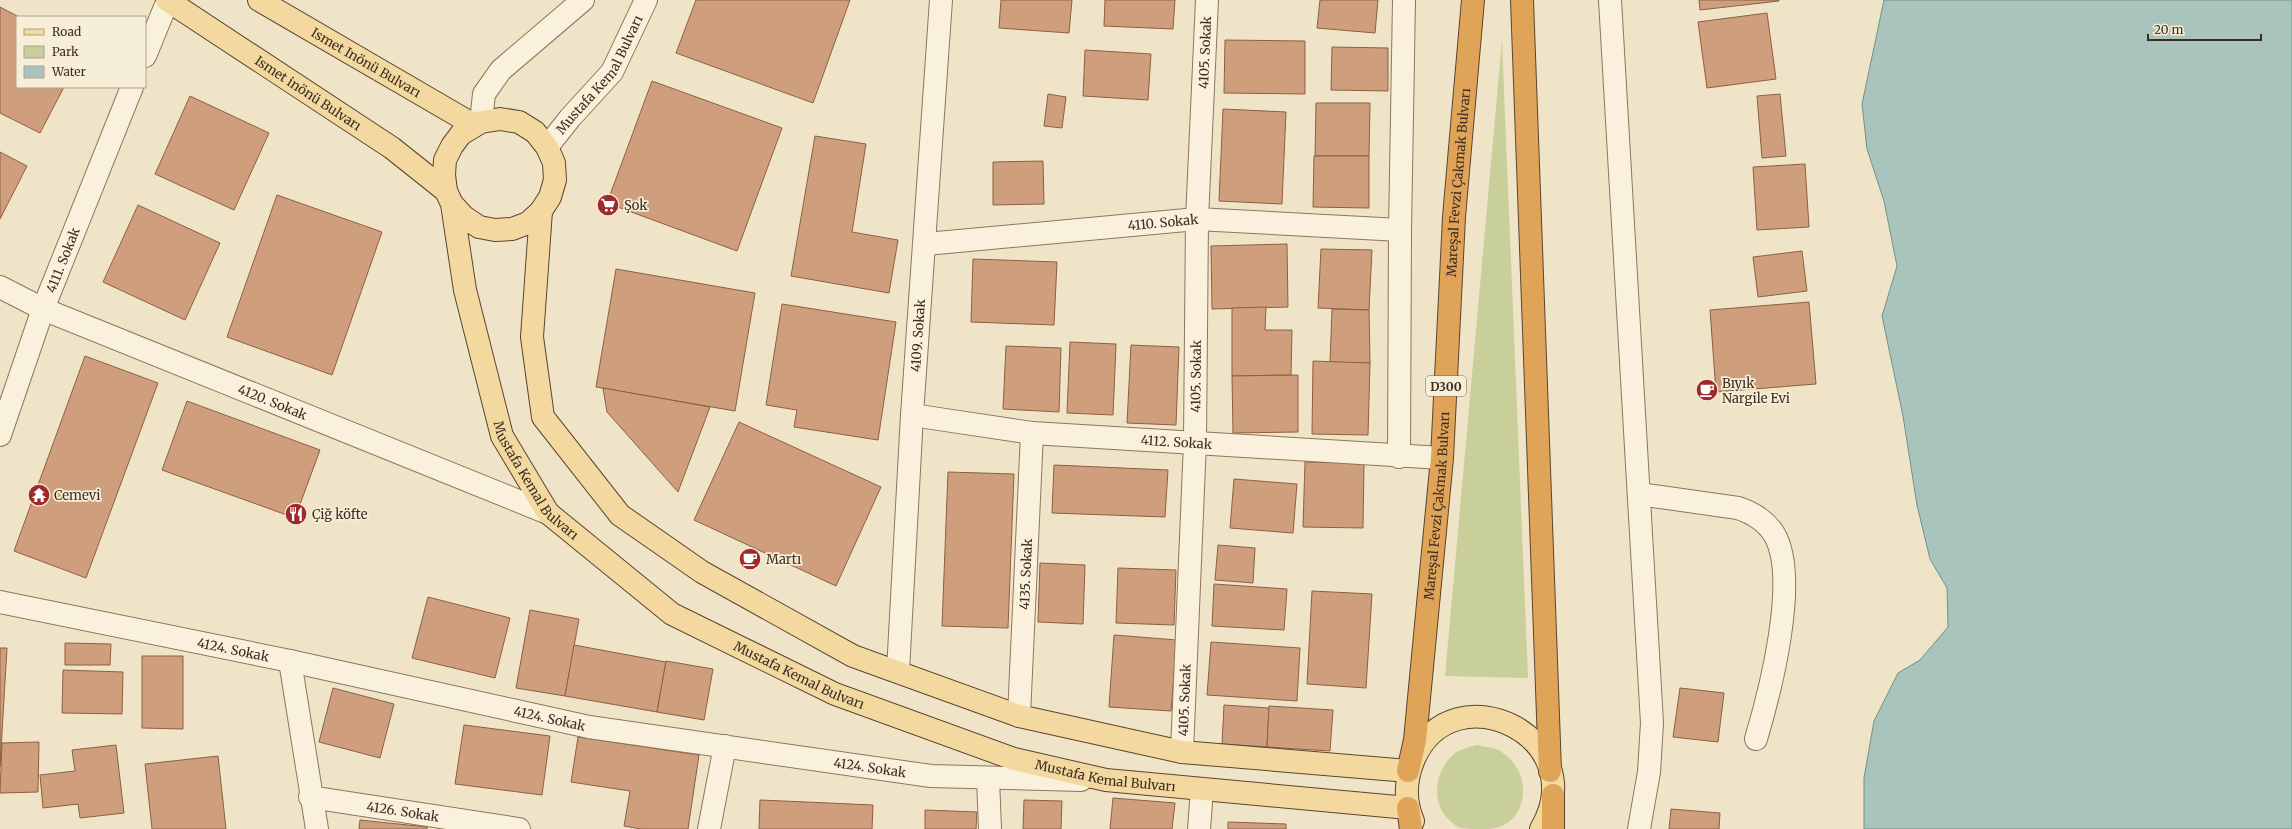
<svg xmlns="http://www.w3.org/2000/svg" width="2292" height="829" viewBox="0 0 2292 829" font-family="Merriweather,serif">
  <rect width="100%" height="100%" fill="#f0e4c8"/>
  <g fill="#c9cf9b">
    <path d="M1502,40L1528,678L1445,676Z"/>
    <path d="M1477,745C1484,747 1495,747 1500,751C1520,763 1529,788 1519,809C1512,824 1499,829 1484,829C1478,829 1466,829 1460,828C1430,813 1431,774 1454,754C1459,749 1470,747 1477,745Z"/>
  </g>
  <path fill="#a9c4bc" stroke="#6f938a" d="M1884,0H2292V829H1864V778L1874,721L1898,673L1920,660L1948,627L1947,588L1930,559L1917,505L1903,416L1882,316L1897,266L1884,201L1867,149L1862,104Z"/>
  <g fill="#cf9f7d" stroke="#8d5f41">
    <path d="M696,0H850L813,103L676,53Z"/>
    <path d="M1001,0H1072L1069,33L999,28Z"/>
    <path d="M1105,0H1175L1173,29L1104,26Z"/>
    <path d="M1320,0H1378L1375,33L1317,28Z"/>
    <path d="M1699,0H1779V1L1700,10Z"/>
    <path d="M0,7L19,17H17V87H64L40,133L0,113Z"/>
    <path d="M1767,13L1776,79L1707,88L1698,22Z"/>
    <path d="M1225,40L1305,41V94L1224,93Z"/>
    <path d="M1332,47L1388,48V91L1331,90Z"/>
    <path d="M1085,50L1151,54L1148,100L1083,96Z"/>
    <path d="M652,81L782,128L737,251L607,203Z"/>
    <path d="M1048,94L1066,97L1062,128L1044,126Z"/>
    <path d="M1780,94L1786,156L1762,158L1757,96Z"/>
    <path d="M190,96L269,133L234,210L155,174Z"/>
    <path d="M1316,103H1370L1369,156H1315Z"/>
    <path d="M1223,109L1286,112L1282,204L1219,201Z"/>
    <path d="M815,136L866,144L852,232L898,240L889,293L791,276Z"/>
    <path d="M0,152L27,166L0,219Z"/>
    <path d="M1314,156H1369V208L1313,207Z"/>
    <path d="M1043,161L1044,204L993,205V162Z"/>
    <path d="M1805,164L1809,227L1757,230L1753,167Z"/>
    <path d="M277,195L382,232L332,375L227,337Z"/>
    <path d="M138,205L220,243L185,320L103,282Z"/>
    <path d="M1287,244L1288,307L1212,309L1211,246Z"/>
    <path d="M1321,249L1372,250L1369,310L1318,308Z"/>
    <path d="M1802,251L1807,291L1758,297L1753,257Z"/>
    <path d="M973,259L1057,262L1054,325L971,322Z"/>
    <path d="M616,269L755,293L735,411L596,387Z"/>
    <path d="M1809,302L1816,384L1716,392L1710,310Z"/>
    <path d="M782,304L896,322L878,440L794,427L797,410L766,405Z"/>
    <path d="M1266,307L1265,330H1292L1291,375L1232,376V308Z"/>
    <path d="M1332,309L1369,310L1370,363L1330,362Z"/>
    <path d="M1070,342L1116,344L1113,415L1067,413Z"/>
    <path d="M1131,345L1179,347L1176,425L1127,423Z"/>
    <path d="M1006,346L1061,348L1059,412L1003,409Z"/>
    <path d="M85,356L158,383L86,578L14,551Z"/>
    <path d="M1313,361L1370,363L1368,435L1312,434Z"/>
    <path d="M1298,375V432L1233,433L1232,376Z"/>
    <path d="M603,388L710,407L678,492L607,412Z"/>
    <path d="M187,401L320,450L295,518L162,470Z"/>
    <path d="M739,422L881,487L836,586L694,520Z"/>
    <path d="M1305,462L1364,463L1363,528L1303,527Z"/>
    <path d="M1054,465L1168,470L1165,517L1052,513Z"/>
    <path d="M948,472L1014,474L1008,628L942,626Z"/>
    <path d="M1234,479L1297,484L1293,533L1230,528Z"/>
    <path d="M1218,545L1255,548L1253,583L1215,580Z"/>
    <path d="M1040,563L1085,565L1083,624L1038,622Z"/>
    <path d="M1118,568L1176,570L1174,625L1116,623Z"/>
    <path d="M1214,584L1287,589L1284,630L1212,626Z"/>
    <path d="M1312,591L1372,594L1366,688L1307,684Z"/>
    <path d="M428,597L510,618L495,678L412,658Z"/>
    <path d="M530,610L579,619L565,696L516,688Z"/>
    <path d="M1114,635L1177,640L1171,711L1109,707Z"/>
    <path d="M1211,642L1300,648L1297,701L1207,695Z"/>
    <path d="M65,643L111,644L110,665H65Z"/>
    <path d="M574,645L666,662L657,712L565,696Z"/>
    <path d="M0,648H7L0,767Z"/>
    <path d="M142,656H183V729L142,728Z"/>
    <path d="M666,661L713,669L704,720L657,712Z"/>
    <path d="M63,670L123,672L122,714L62,713Z"/>
    <path d="M333,688L394,704L380,758L319,742Z"/>
    <path d="M1680,688L1724,693L1718,742L1673,737Z"/>
    <path d="M1224,705L1269,708L1267,747L1222,744Z"/>
    <path d="M1269,706L1333,710L1330,751L1267,747Z"/>
    <path d="M464,725L550,736L542,795L455,784Z"/>
    <path d="M578,737L699,755L688,829H641L624,826L630,791L571,782Z"/>
    <path d="M39,742L38,792L0,793L2,743Z"/>
    <path d="M116,745L124,813L80,818L78,804L43,808L40,775L75,771L72,750Z"/>
    <path d="M218,756L226,829H152L145,764Z"/>
    <path d="M1113,798L1175,803L1172,829H1110Z"/>
    <path d="M760,800L873,805L872,829H759Z"/>
    <path d="M1024,800L1062,801L1061,829H1023Z"/>
    <path d="M1671,809L1720,813L1719,829H1669Z"/>
    <path d="M925,810L977,812L976,829H925Z"/>
    <path d="M360,820L427,827V829H359Z"/>
    <path d="M1228,822L1286,824V829H1228Z"/>
  </g>
  <g fill="none" stroke-linecap="round" stroke-linejoin="round">
    <g stroke="#8d765c" stroke-width="24">
      <g id="minor">
        <path d="M1610,0L1652,723L1649,772L1639,829"/>
        <path d="M145,56L168,0"/>
        <path d="M481,122L484,94L501,70L583,0"/>
        <path id="s1" d="M547,147L570,118L612,72L646,0"/>
        <path id="s2" d="M926,244L1197,219L1400,230"/>
        <path id="s3" d="M0,287L43,309L548,513"/>
        <path id="s4" d="M912,415L1032,433L1442,458"/>
        <path id="s5" d="M0,435L43,309L132,87"/>
        <path d="M1399,457L1400,230L1404,0"/>
        <path d="M1639,494L1738,508C1753,513 1766,521 1774,534C1800,577 1770,692 1756,739"/>
        <path id="s6" d="M0,602L290,661L589,727L931,776L1081,780"/>
        <path d="M290,661L317,829"/>
        <path id="s7" d="M898,671L912,415L941,0"/>
        <path id="s8" d="M1019,716L1032,433"/>
        <path id="s9" d="M1182,752L1195,442L1197,219L1207,0"/>
        <path d="M988,778L990,829"/>
        <path id="s10" d="M310,797L519,829"/>
        <path d="M709,829L725,746"/>
        <path d="M1199,829L1202,789"/>
      </g>
    </g>
    <g stroke="#5b4430" stroke-width="24">
      <g id="major">
        <path id="s11" d="M167,0L392,148L446,191"/>
        <path id="s12" d="M259,0L474,125"/>
        <path id="s13" d="M452,204L464,217L479,227L495,230L512,229L528,223L541,211L550,197L555,180L554,163L547,147L535,132L519,122L500,119L481,122L461,134L452,146L445,160L444,175L446,191L452,204L465,290L502,436L548,513L672,614L835,694L1014,759L1106,780L1408,808"/>
        <path d="M541,211L532,337L543,417L620,515L702,572L853,656L1019,716L1182,752L1408,771"/>
        <path d="M1413,821C1404,800 1405,780 1414,759C1453,669 1595,737 1541,829"/>
      </g>
    </g>
    <g stroke="#5b4430" stroke-width="24">
      <g id="highway">
        <path d="M1522,0L1550,771"/>
        <path id="s14" d="M1408,771L1415,740L1442,458L1454,217L1473,0"/>
        <path d="M1408,808L1411,829"/>
        <path d="M1553,829V795"/>
      </g>
    </g>
    <use href="#minor" stroke="#faf1dc" stroke-width="22"/>
    <use href="#major" stroke="#f3d9a0" stroke-width="22"/>
    <use href="#highway" stroke="#e0a458" stroke-width="22"/>
  </g>
  <defs>
    <g id="supermarket-disc" transform="scale(1.15)"><circle r="9.5" fill="#9e2a2b" stroke="#f7eed8"/><path d="M-6-5.5h2.5l.6 2H6L4.5 2H-2.5L-4.4-4H-6ZM-1.5 3.2a1.3 1.3 0 1 0 .1 0ZM3 3.2a1.3 1.3 0 1 0 .1 0Z" fill="#fff"/></g>
    <g id="cafe-disc" transform="scale(1.15)"><circle r="9.5" fill="#9e2a2b" stroke="#f7eed8"/><path d="M-5.5-4.5H6V0H3Q3 3.5 0 3.5H-2.5Q-5.5 3.5-5.5 0ZM3-3.2v2h1.7v-2ZM-6 4.5H4V6H-6Z" fill="#fff"/></g>
    <g id="temple-disc" transform="scale(1.15)"><circle r="9.5" fill="#9e2a2b" stroke="#f7eed8"/><path d="M0-6L5-2H3V0L6.5 2.5H4V6H1.5V3h-3V6H-4V2.5H-6.5L-3 0V-2H-5Z" fill="#fff"/></g>
    <g id="restaurant-disc" transform="scale(1.15)"><circle r="9.5" fill="#9e2a2b" stroke="#f7eed8"/><path d="M-5-6h1v4h1v-4h1v4h1v-4h1v5L-1.5 .5V6h-2V.5L-5-1ZM5-6V6H3V1.5H1.5Q1.5-4 5-6Z" fill="#fff"/></g>
  </defs>
  <g fill-rule="evenodd">
    <use href="#supermarket-disc" x="608" y="205"/>
    <use href="#cafe-disc" x="1707" y="390"/>
    <use href="#temple-disc" x="39" y="495"/>
    <use href="#restaurant-disc" x="296" y="514"/>
    <use href="#cafe-disc" x="750" y="559"/>
  </g>
  <g text-anchor="middle" dominant-baseline="central" stroke-width="3.5" stroke-linejoin="round" paint-order="stroke">
    <rect fill="#f7eed8" stroke="#756857" stroke-width="1" x="1426" y="376" width="40" height="20" rx="3"/>
    <g font-size="12" font-weight="bold" fill="#3d2e20">
      <text x="1446" y="386">D300</text>
    </g>
    <g font-size="13" fill="#3d2e20" stroke="#f7eed8">
      <text stroke="none"><textPath href="#s9" startOffset="700">4105. Sokak</textPath></text>
      <text stroke="none"><textPath href="#s12" startOffset="124">Ismet Inönü Bulvarı</textPath></text>
      <text stroke="none"><textPath href="#s1" startOffset="90">Mustafa Kemal Bulvarı</textPath></text>
      <text stroke="none"><textPath href="#s11" startOffset="169">Ismet inönü Bulvarı</textPath></text>
      <text stroke="none"><textPath href="#s14" startOffset="591">Mareşal Fevzi Çakmak Bulvarı</textPath></text>
      <text stroke="none"><textPath href="#s2" startOffset="238">4110. Sokak</textPath></text>
      <text stroke="none"><textPath href="#s5" startOffset="186">4111. Sokak</textPath></text>
      <text stroke="none"><textPath href="#s7" startOffset="336">4109. Sokak</textPath></text>
      <text stroke="none"><textPath href="#s9" startOffset="376">4105. Sokak</textPath></text>
      <text stroke="none"><textPath href="#s3" startOffset="296">4120. Sokak</textPath></text>
      <text stroke="none"><textPath href="#s4" startOffset="266">4112. Sokak</textPath></text>
      <text stroke="none"><textPath href="#s13" startOffset="642">Mustafa Kemal Bulvarı</textPath></text>
      <text stroke="none"><textPath href="#s14" startOffset="267">Mareşal Fevzi Çakmak Bulvarı</textPath></text>
      <text stroke="none"><textPath href="#s8" startOffset="142">4135. Sokak</textPath></text>
      <text stroke="none"><textPath href="#s6" startOffset="238">4124. Sokak</textPath></text>
      <text stroke="none"><textPath href="#s13" startOffset="977">Mustafa Kemal Bulvarı</textPath></text>
      <text stroke="none"><textPath href="#s9" startOffset="52">4105. Sokak</textPath></text>
      <text stroke="none"><textPath href="#s6" startOffset="562">4124. Sokak</textPath></text>
      <text stroke="none"><textPath href="#s6" startOffset="886">4124. Sokak</textPath></text>
      <text stroke="none"><textPath href="#s13" startOffset="1301">Mustafa Kemal Bulvarı</textPath></text>
      <text stroke="none"><textPath href="#s10" startOffset="94">4126. Sokak</textPath></text>
    </g>
    <g font-size="13" fill="#3d2e20" stroke="#f7eed8" text-anchor="start">
      <text x="624" y="205">Şok</text>
      <text x="1722" y="383">Bıyık<tspan x="1722" dy="15">Nargile Evi</tspan></text>
      <text x="54" y="495">Cemevi</text>
      <text x="312" y="514">Çiğ köfte</text>
      <text x="766" y="559">Martı</text>
    </g>
  </g>
  <rect x="16" y="16" width="130" height="72" fill="#f7eed8" stroke="#ada18e"/>
  <rect x="24" y="29" width="20" height="6" fill="#f3d9a0" stroke="#ada18e"/>
  <text x="52" y="36" font-size="12" fill="#3d2e20">Road</text>
  <rect x="24" y="46" width="20" height="12" fill="#c9cf9b" stroke="#ada18e"/>
  <text x="52" y="56" font-size="12" fill="#3d2e20">Park</text>
  <rect x="24" y="66" width="20" height="12" fill="#a9c4bc" stroke="#ada18e"/>
  <text x="52" y="76" font-size="12" fill="#3d2e20">Water</text>
  <path d="M2148 34v6h113v-6" fill="none" stroke="#3d2e20" stroke-width="2"/>
  <text x="2154" y="34" font-size="12" fill="#3d2e20" stroke="#f7eed8" stroke-width="3" paint-order="stroke">20 m</text>
</svg>
